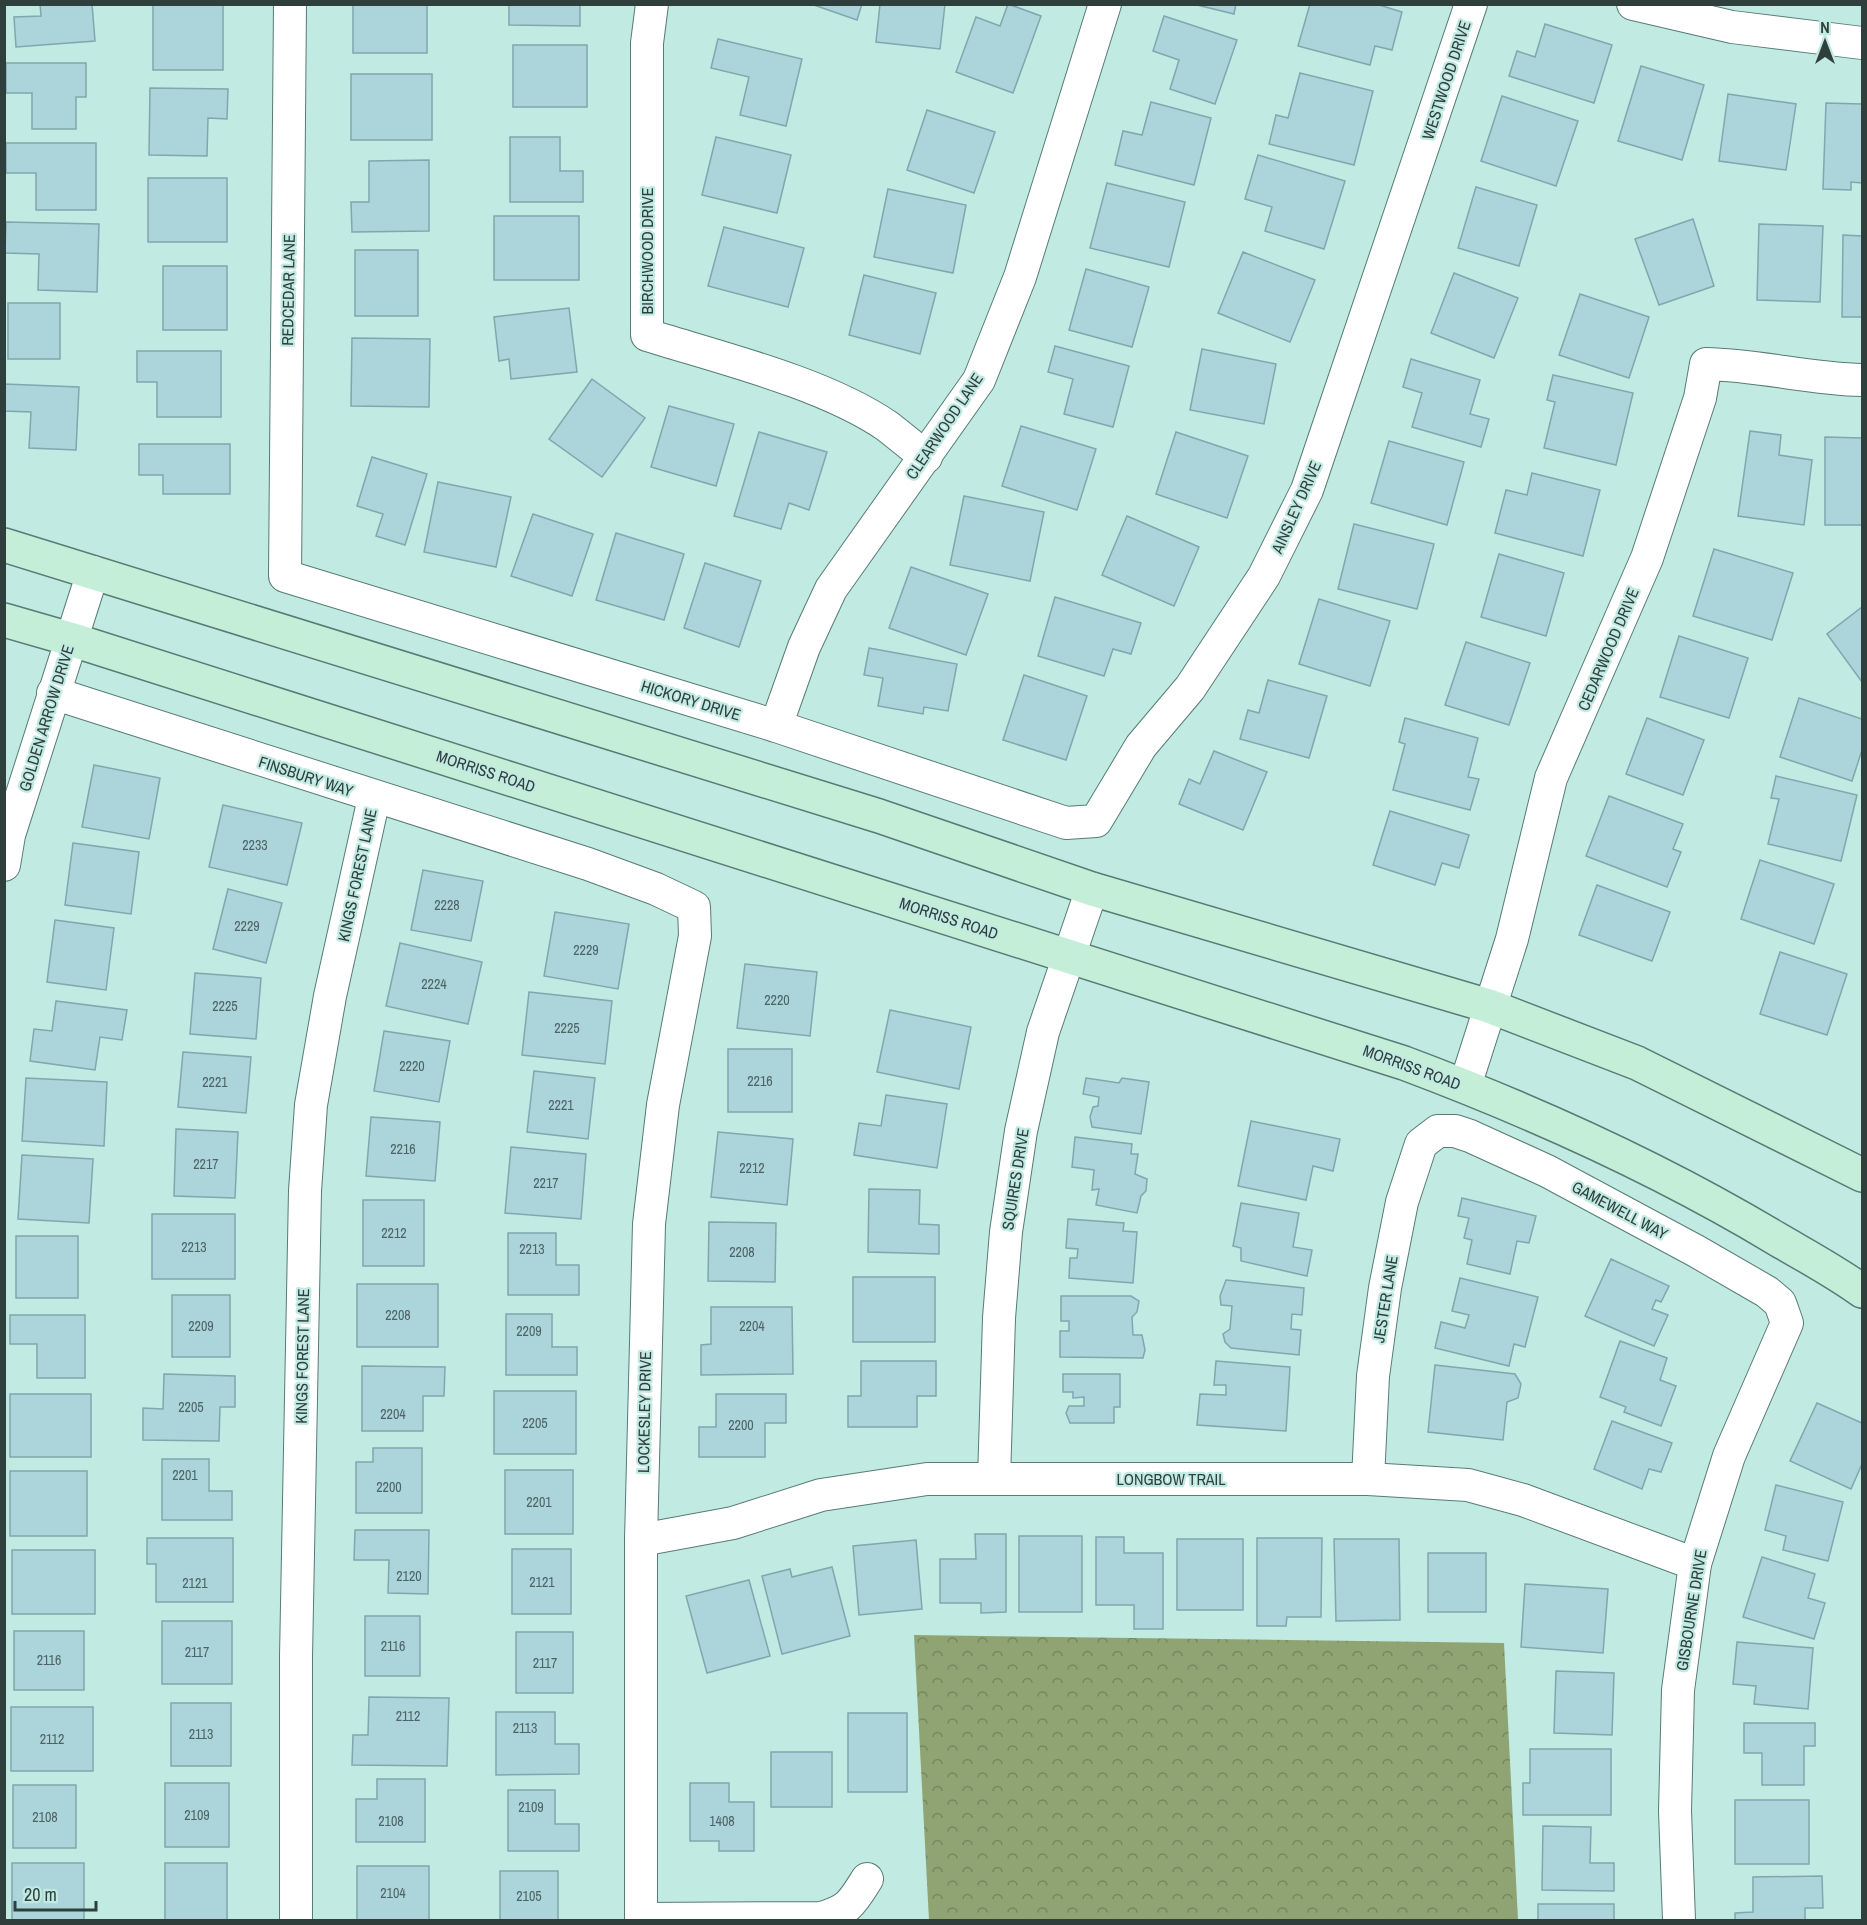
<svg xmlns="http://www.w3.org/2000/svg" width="1867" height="1925" viewBox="0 0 1867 1925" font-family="'Archivo Narrow',sans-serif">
  <defs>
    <pattern id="forest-crowns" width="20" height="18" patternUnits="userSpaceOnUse" patternTransform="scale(1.5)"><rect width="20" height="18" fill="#8fa472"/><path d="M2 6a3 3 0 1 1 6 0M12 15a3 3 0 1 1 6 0" fill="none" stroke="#75875f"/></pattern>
  </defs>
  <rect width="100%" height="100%" fill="#c1eae2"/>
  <path fill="url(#forest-crowns)" d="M914,1635L1504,1643L1518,1920H929Z"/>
  <g fill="#abd4db" stroke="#7fa7ae" stroke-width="1.5">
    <path d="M40,4H92L95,41L16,47L14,17L41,16Z"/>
    <rect x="153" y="4" width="70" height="66"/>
    <rect x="353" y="4" width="74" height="49"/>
    <path d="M509,4H580V26L509,25Z"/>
    <path d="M811,4H862L857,20Z"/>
    <path d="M880,4H945L940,49L876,42Z"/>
    <path d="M1008,4L1041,16L1013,93L956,72L976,17L1000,26Z"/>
    <path d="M1193,4H1236L1234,14Z"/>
    <path d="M1310,4H1376L1402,12L1392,50L1375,46L1370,65L1298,46Z"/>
    <path d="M1164,16L1237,40L1215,104L1170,89L1179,60L1153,51Z"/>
    <path d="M1545,24L1612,45L1594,103L1509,76L1517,51L1535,57Z"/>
    <path d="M718,39L802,59L786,126L740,115L749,77L711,68Z"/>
    <rect x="513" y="45" width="74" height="62"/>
    <path d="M6,63H86V97H76V129H32V93H6Z"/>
    <path d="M1641,66L1704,85L1682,160L1618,141Z"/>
    <path d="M1300,73L1373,91L1354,165L1269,144L1276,115L1288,118Z"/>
    <rect x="351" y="74" width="81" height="66"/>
    <path d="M150,88L228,89L227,119L208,118L207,156L149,155Z"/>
    <path d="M1728,94L1796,104L1786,170L1719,161Z"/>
    <path d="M1502,96L1578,121L1556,186L1481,161Z"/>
    <path d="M1151,102L1211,118L1194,185L1115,165L1123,131L1142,135Z"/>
    <path d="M1826,103L1862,104V183L1851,182V190L1823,189Z"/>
    <path d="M927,110L995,132L974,193L907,170Z"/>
    <path d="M510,137H560V171H583V202H510Z"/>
    <path d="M716,137L791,155L777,213L702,195Z"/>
    <path d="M6,143H96V210H36V173H6Z"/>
    <path d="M1258,155L1345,181L1324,249L1265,231L1272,207L1245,199Z"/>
    <path d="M429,160V231L352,232L351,202H369V161Z"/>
    <rect x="148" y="178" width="79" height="64"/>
    <path d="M1107,183L1185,202L1169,267L1090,248Z"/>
    <path d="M1476,187L1537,205L1519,266L1458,248Z"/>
    <path d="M888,189L966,205L953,273L874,257Z"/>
    <rect x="494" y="216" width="85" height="64"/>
    <path d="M1693,219L1714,286L1659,305L1635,239Z"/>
    <path d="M6,222L99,224L97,292L38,290L39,254L5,253Z"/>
    <path d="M1759,224L1823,226L1820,302L1757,300Z"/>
    <path d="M724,227L804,248L788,307L708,286Z"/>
    <path d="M1843,235L1862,236V317H1842Z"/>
    <rect x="355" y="250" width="63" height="66"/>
    <path d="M1243,252L1315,280L1290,342L1218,313Z"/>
    <rect x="163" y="266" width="64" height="64"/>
    <path d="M1086,269L1149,287L1132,347L1069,330Z"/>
    <path d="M1454,273L1518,298L1494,358L1431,333Z"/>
    <path d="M864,275L936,293L920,354L849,335Z"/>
    <path d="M1580,294L1649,317L1629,378L1559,355Z"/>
    <rect x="8" y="303" width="52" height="56"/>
    <path d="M569,308L577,372L511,379L509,359L499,361L494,317Z"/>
    <path d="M352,338L430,339L429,407L351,406Z"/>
    <path d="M1055,346L1129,366L1113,427L1064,414L1073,379L1048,372Z"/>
    <path d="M1202,349L1276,364L1264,424L1190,410Z"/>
    <path d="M137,351H221V417H157V382H137Z"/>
    <path d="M1411,359L1480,380L1470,414L1489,419L1481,447L1412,427L1422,393L1403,387Z"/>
    <path d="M1553,375L1633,393L1616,465L1544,448L1555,402L1547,400Z"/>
    <path d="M592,379L645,418L602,477L549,439Z"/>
    <path d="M4,384L79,387L76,450L29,448L31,412L4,411Z"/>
    <path d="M669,406L734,424L716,486L651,467Z"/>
    <path d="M1021,426L1096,449L1077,510L1002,486Z"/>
    <path d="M1750,431L1781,435L1779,455L1812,460L1804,525L1738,516Z"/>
    <path d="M759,432L827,452L809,510L789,503L781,529L734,516Z"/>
    <path d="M1176,432L1248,456L1227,518L1156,494Z"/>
    <path d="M1825,437L1862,438V525H1825Z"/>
    <path d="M1389,441L1464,462L1447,525L1371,503Z"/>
    <path d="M139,444H230V494H163V475H139Z"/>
    <path d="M372,457L427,474L405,545L376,536L383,514L357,506Z"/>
    <path d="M1532,473L1600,490L1583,556L1495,533L1506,490L1527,495Z"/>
    <path d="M438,482L511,497L496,567L424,552Z"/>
    <path d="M964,496L1044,512L1030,581L950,565Z"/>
    <path d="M533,514L593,534L572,596L511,576Z"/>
    <path d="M1127,516L1199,547L1174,606L1102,575Z"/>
    <path d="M1354,524L1434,544L1417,609L1338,589Z"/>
    <path d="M616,533L684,554L664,620L596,600Z"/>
    <path d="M1714,549L1793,573L1772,640L1693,616Z"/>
    <path d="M1499,554L1564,573L1546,636L1481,617Z"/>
    <path d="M705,563L761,581L739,647L684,628Z"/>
    <path d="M911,567L988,594L966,655L889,628Z"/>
    <path d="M1055,597L1141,623L1131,654L1113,649L1104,676L1038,656Z"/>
    <path d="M1319,599L1390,621L1370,686L1299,664Z"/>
    <path d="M1862,607V682L1827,634Z"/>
    <path d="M1679,636L1748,658L1729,718L1660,697Z"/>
    <path d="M1466,642L1530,663L1509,725L1445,705Z"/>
    <path d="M869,648L957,664L948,711L924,707L923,714L878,706L883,678L864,675Z"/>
    <path d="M1024,675L1087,696L1066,760L1003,740Z"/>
    <path d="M1268,680L1327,696L1309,758L1240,739L1248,710L1259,713Z"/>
    <path d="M1799,698L1862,719V750L1852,781L1780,757Z"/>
    <path d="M1405,718L1478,738L1468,777L1479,779L1470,810L1393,790L1405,744L1399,742Z"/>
    <path d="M1647,718L1704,740L1683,795L1626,774Z"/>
    <path d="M1214,751L1267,772L1243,830L1179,804L1189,779L1200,784Z"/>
    <path d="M94,765L160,778L149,839L82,827Z"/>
    <path d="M1776,776L1857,795L1841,861L1768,844L1779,799L1771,798Z"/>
    <path d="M1609,796L1683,824L1673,849L1681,852L1667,887L1586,856Z"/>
    <path d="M223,805L302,823L287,885L209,867Z"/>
    <path d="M1390,811L1469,835L1459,868L1442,863L1435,885L1373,865Z"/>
    <path d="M73,843L139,852L131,914L65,905Z"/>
    <path d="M1760,860L1834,884L1814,944L1741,919Z"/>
    <path d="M423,870L483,881L471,941L411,930Z"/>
    <path d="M1597,885L1670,912L1652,961L1579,935Z"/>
    <path d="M228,889L282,903L266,963L213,949Z"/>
    <path d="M555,912L629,924L618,989L544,976Z"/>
    <path d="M55,920L114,928L106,990L47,982Z"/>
    <path d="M400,943L482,962L468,1024L386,1006Z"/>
    <path d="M1780,952L1847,974L1827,1035L1760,1014Z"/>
    <path d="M745,964L817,972L810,1036L737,1028Z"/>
    <path d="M195,973L261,978L256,1039L190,1034Z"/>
    <path d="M529,992L612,1001L605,1064L522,1055Z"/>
    <path d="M56,1001L127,1010L122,1040L100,1037L95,1070L30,1061L34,1029L52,1031Z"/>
    <path d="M890,1010L971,1027L959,1089L877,1072Z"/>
    <path d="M384,1031L450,1041L439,1102L374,1091Z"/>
    <rect x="728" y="1049" width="64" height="63"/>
    <path d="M183,1052L251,1057L246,1113L178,1107Z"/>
    <path d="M534,1071L595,1078L588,1139L527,1132Z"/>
    <path d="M26,1078L107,1082L104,1146L22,1141Z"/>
    <path d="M1086,1078L1119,1083L1122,1078L1149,1082L1141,1134L1092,1127L1090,1117L1093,1107L1098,1106L1099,1097L1083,1094Z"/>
    <path d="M886,1095L947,1104L937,1168L854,1155L859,1123L881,1126Z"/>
    <path d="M371,1117L440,1122L435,1181L366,1176Z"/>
    <path d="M1251,1121L1340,1139L1333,1171L1313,1166L1306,1200L1238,1186Z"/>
    <path d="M176,1129L238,1132L235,1198L174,1196Z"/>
    <path d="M718,1132L793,1139L787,1205L711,1197Z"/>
    <path d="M1075,1137L1132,1144L1131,1154H1138L1135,1174L1147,1179L1146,1191L1141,1196L1137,1213L1096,1205L1099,1189L1092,1190L1094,1170L1072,1167Z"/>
    <path d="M511,1147L586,1154L581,1219L505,1213Z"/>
    <path d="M22,1155L93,1159L89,1223L18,1219Z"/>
    <path d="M869,1189L920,1190L919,1224L939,1225V1254L868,1252Z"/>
    <path d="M1462,1198L1536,1216L1529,1243L1517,1241L1510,1274L1467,1264L1472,1240L1464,1238L1469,1218L1458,1216Z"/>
    <rect x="363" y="1200" width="61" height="66"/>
    <path d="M1241,1203L1299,1213L1293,1247L1312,1250L1307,1276L1241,1261V1248L1233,1246Z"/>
    <rect x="152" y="1214" width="83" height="65"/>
    <path d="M1068,1219L1124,1223L1123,1231L1137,1232L1133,1283L1069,1278L1070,1258H1077L1078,1249L1066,1248Z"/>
    <path d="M709,1222L776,1223L775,1282L708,1281Z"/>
    <path d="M508,1233H556V1265H579V1295H508Z"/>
    <rect x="16" y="1236" width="62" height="62"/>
    <path d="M1611,1259L1669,1286L1661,1302L1656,1300L1652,1309L1668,1315L1654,1346L1585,1316Z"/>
    <rect x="853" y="1277" width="82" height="65"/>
    <path d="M1460,1278L1538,1297L1525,1347L1514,1344L1509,1366L1435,1348L1441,1322L1465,1328L1469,1315L1452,1311Z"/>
    <path d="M1226,1280L1304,1288L1302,1315L1292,1314L1291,1329L1301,1330L1299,1355L1231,1348L1225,1342L1223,1334L1230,1329L1232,1306L1221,1305L1220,1296Z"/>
    <rect x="357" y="1284" width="81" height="63"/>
    <rect x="172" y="1295" width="58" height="62"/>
    <path d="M1061,1296H1131L1139,1301L1137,1312L1132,1317L1133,1335H1142L1145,1350L1143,1358L1060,1357V1331H1069V1321H1061Z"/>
    <path d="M711,1307H792L793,1374L701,1375V1345L711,1344Z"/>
    <path d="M506,1314H552V1347H577V1375H506Z"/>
    <path d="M10,1315H85V1378H37V1344H10Z"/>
    <path d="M1620,1341L1667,1358L1660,1380L1676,1386L1661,1426L1624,1412L1626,1407L1600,1397Z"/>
    <path d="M861,1361H936V1396H917V1427H848V1396H861Z"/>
    <path d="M1216,1361L1290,1367L1286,1431L1197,1425L1200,1394L1226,1395V1385H1214Z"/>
    <path d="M1435,1365L1515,1374L1521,1384L1518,1398L1507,1402L1503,1440L1428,1432Z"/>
    <path d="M362,1366L445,1367L444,1396H423V1431H362Z"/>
    <path d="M164,1374L235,1376V1407H220L219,1441L143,1440V1408L163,1409Z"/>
    <path d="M1063,1374H1120V1407H1114V1423H1070L1066,1413L1069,1406H1084V1397L1073,1398V1392H1063Z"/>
    <rect x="494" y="1391" width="82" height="63"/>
    <rect x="10" y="1394" width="81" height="63"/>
    <path d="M716,1394H786V1423H765V1457H699V1427H716Z"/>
    <path d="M1817,1403L1862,1423V1464L1851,1489L1790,1461Z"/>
    <path d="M1612,1421L1672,1443L1661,1472L1649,1469L1642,1489L1594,1469Z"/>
    <path d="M373,1448H422V1513H356V1462H373Z"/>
    <path d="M162,1459H209V1491H232V1520H162Z"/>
    <rect x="505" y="1470" width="68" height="64"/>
    <rect x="10" y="1471" width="77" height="65"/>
    <path d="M1776,1485L1843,1502L1828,1561L1783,1550L1786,1536L1765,1530Z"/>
    <path d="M355,1530H429L428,1594L388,1593L389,1560H354Z"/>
    <path d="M975,1534H1006V1612L981,1613V1603H940V1559H976Z"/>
    <rect x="1019" y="1536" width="63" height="76"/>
    <path d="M1096,1537H1124V1553H1163V1629H1134V1605H1096Z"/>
    <path d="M147,1538H233V1602H156V1564H147Z"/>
    <path d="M1257,1538H1322L1321,1617H1287L1286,1626H1257Z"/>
    <rect x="1177" y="1539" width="66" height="71"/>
    <path d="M1334,1539H1399L1400,1620L1336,1621Z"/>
    <path d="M916,1540L922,1609L859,1615L853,1546Z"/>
    <rect x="512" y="1549" width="59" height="65"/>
    <rect x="12" y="1550" width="83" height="64"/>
    <rect x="1428" y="1553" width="58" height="59"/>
    <path d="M1762,1557L1815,1574L1808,1598L1825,1603L1814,1639L1743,1617Z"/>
    <path d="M832,1567L850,1636L782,1654L762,1576L790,1569L792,1577Z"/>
    <path d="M749,1580L770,1656L707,1673L686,1596Z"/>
    <path d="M1525,1584L1608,1589L1603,1653L1521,1647Z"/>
    <rect x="365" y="1616" width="55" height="60"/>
    <rect x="162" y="1621" width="70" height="63"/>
    <rect x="14" y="1631" width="70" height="59"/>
    <rect x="516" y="1632" width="57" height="61"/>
    <path d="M1737,1642L1813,1648L1808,1709L1754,1704L1756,1686L1733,1684Z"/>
    <path d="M1556,1671L1614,1673L1612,1735L1554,1733Z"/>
    <path d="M369,1697L449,1698L447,1766L352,1765L353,1735H368Z"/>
    <rect x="171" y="1703" width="60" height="63"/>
    <rect x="11" y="1707" width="82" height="64"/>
    <path d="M496,1712H555V1744H579V1774L496,1775Z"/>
    <rect x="848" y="1713" width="59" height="79"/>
    <path d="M1744,1723H1815V1746H1804V1785H1762V1753H1744Z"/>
    <path d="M1530,1749H1611V1815H1523V1783H1530Z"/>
    <rect x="771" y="1752" width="61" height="55"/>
    <path d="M377,1779H425V1842H356V1799H377Z"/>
    <rect x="165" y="1783" width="64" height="64"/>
    <path d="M690,1783H729V1802H754V1851H719V1841H690Z"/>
    <rect x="13" y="1785" width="63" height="63"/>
    <path d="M508,1790H555V1824H579V1851H508Z"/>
    <rect x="1735" y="1800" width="74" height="64"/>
    <path d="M1543,1826L1591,1827L1590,1863H1614V1891L1542,1890Z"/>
    <rect x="12" y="1863" width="72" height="57"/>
    <rect x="165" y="1863" width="62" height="57"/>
    <rect x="357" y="1866" width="72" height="54"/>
    <rect x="500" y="1871" width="58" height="49"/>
    <path d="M1822,1876L1823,1908H1805V1920H1735V1913L1753,1912V1877Z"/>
    <rect x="1538" y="1904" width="76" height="16"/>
  </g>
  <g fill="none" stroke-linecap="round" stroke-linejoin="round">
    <g stroke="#567c75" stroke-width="34">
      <g id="minor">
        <path d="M290,4L285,576L776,726L1066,823L1096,821L1141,746L1190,688L1264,576L1307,490L1471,4"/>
        <path d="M652,4L647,43V335C721,358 824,383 887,426C900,436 913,447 926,457"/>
        <path d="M1633,4L1732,27L1862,43"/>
        <path d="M53,693L588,864L656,889L694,907L695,936L663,1105L649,1224L641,1540V1920"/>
        <path d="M776,726L804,647L831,589L979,380L1020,277L1105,4"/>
        <path d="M4,865L9,835L93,572"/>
        <path d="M1465,1086L1512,939L1551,778L1647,558L1700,398L1706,364C1759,365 1810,379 1862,380"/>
        <path d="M994,1479L999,1318L1006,1232L1021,1131L1043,1032L1092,889"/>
        <path d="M1368,1479L1373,1376L1385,1288L1402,1202L1421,1144L1438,1131H1455L1470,1136L1547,1171L1696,1251L1767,1292L1780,1303L1787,1323L1729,1456L1695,1564L1678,1690L1675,1811L1679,1920"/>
        <path d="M641,1540L733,1523L821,1495L927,1479H1368L1468,1485L1523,1500L1695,1564"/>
        <path d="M641,1919L821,1918C849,1910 852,1903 867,1879"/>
        <path d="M296,1920V1657L305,1191L311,1105L330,996L374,798"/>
      </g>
    </g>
    <g stroke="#567c75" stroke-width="36">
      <g id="secondary">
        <path d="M4,545L879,816L1092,889L1489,1006L1637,1063L1862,1175"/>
        <path d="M4,620L70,639L1404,1063C1532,1111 1659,1168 1777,1239C1806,1256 1836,1272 1862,1291"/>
      </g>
    </g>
    <use href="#minor" stroke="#fff" stroke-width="32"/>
    <use href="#secondary" stroke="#c5eed8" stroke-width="33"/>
  </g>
  <g text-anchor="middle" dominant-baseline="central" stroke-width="4.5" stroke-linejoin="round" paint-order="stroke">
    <g font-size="14" fill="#4e6464">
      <text x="255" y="845">2233</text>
      <text x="447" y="905">2228</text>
      <text x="247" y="926">2229</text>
      <text x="586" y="950">2229</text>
      <text x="434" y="984">2224</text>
      <text x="777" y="1000">2220</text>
      <text x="225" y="1006">2225</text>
      <text x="567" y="1028">2225</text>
      <text x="412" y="1066">2220</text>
      <text x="760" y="1081">2216</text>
      <text x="215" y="1082">2221</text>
      <text x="561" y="1105">2221</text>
      <text x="403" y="1149">2216</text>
      <text x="206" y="1164">2217</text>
      <text x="752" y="1168">2212</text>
      <text x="546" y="1183">2217</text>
      <text x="394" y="1233">2212</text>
      <text x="194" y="1247">2213</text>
      <text x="532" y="1249">2213</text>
      <text x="742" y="1252">2208</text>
      <text x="398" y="1315">2208</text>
      <text x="201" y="1326">2209</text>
      <text x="752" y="1326">2204</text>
      <text x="529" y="1331">2209</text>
      <text x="191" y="1407">2205</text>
      <text x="393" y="1414">2204</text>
      <text x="535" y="1423">2205</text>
      <text x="741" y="1425">2200</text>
      <text x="185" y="1475">2201</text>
      <text x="389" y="1487">2200</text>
      <text x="539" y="1502">2201</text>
      <text x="409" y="1576">2120</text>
      <text x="542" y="1582">2121</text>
      <text x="195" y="1583">2121</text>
      <text x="393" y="1646">2116</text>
      <text x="197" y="1652">2117</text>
      <text x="49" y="1660">2116</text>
      <text x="545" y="1663">2117</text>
      <text x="408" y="1716">2112</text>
      <text x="525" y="1728">2113</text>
      <text x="201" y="1734">2113</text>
      <text x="52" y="1739">2112</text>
      <text x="531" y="1807">2109</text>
      <text x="197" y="1815">2109</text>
      <text x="45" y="1817">2108</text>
      <text x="391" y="1821">2108</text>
      <text x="722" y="1821">1408</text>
      <text x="393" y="1893">2104</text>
      <text x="529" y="1896">2105</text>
    </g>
    <g font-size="16" fill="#2f3f3c" stroke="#c1eae2">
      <text transform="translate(1446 80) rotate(-72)">WESTWOOD DRIVE</text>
      <text transform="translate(647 251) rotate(-90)">BIRCHWOOD DRIVE</text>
      <text transform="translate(288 290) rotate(-89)">REDCEDAR LANE</text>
      <text transform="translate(944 426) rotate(-56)">CLEARWOOD LANE</text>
      <text transform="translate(1296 507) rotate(-66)">AINSLEY DRIVE</text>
      <text transform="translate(1608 649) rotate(-67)">CEDARWOOD DRIVE</text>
      <text transform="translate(691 700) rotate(17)">HICKORY DRIVE</text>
      <text transform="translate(46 718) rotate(-73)">GOLDEN ARROW DRIVE</text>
      <text transform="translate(486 771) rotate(18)">MORRISS ROAD</text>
      <text transform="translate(306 776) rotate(18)">FINSBURY WAY</text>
      <text transform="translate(357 875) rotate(-78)">KINGS FOREST LANE</text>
      <text transform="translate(949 918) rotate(18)">MORRISS ROAD</text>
      <text transform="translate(1412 1067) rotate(20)">MORRISS ROAD</text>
      <text transform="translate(1015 1179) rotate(-81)">SQUIRES DRIVE</text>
      <text transform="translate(1620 1210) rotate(28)">GAMEWELL WAY</text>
      <text transform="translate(1385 1299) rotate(-81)">JESTER LANE</text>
      <text transform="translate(302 1356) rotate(-89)">KINGS FOREST LANE</text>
      <text transform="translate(644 1412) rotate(-89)">LOCKESLEY DRIVE</text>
      <text x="1171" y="1479">LONGBOW TRAIL</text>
      <text transform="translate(1691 1610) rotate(-81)">GISBOURNE DRIVE</text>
    </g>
  </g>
  <rect width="1867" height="1925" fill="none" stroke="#2f3f3c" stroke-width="12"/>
  <g transform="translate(1825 42)" stroke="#c1eae2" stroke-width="4.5" paint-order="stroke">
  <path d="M0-4.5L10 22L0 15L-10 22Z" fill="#2f3f3c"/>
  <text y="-9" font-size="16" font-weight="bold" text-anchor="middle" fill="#2f3f3c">N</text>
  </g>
  <path d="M15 1901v9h81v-9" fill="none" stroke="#2f3f3c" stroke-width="3"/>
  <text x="24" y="1901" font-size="18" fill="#2f3f3c" stroke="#c1eae2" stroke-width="4.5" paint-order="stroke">20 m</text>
</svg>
